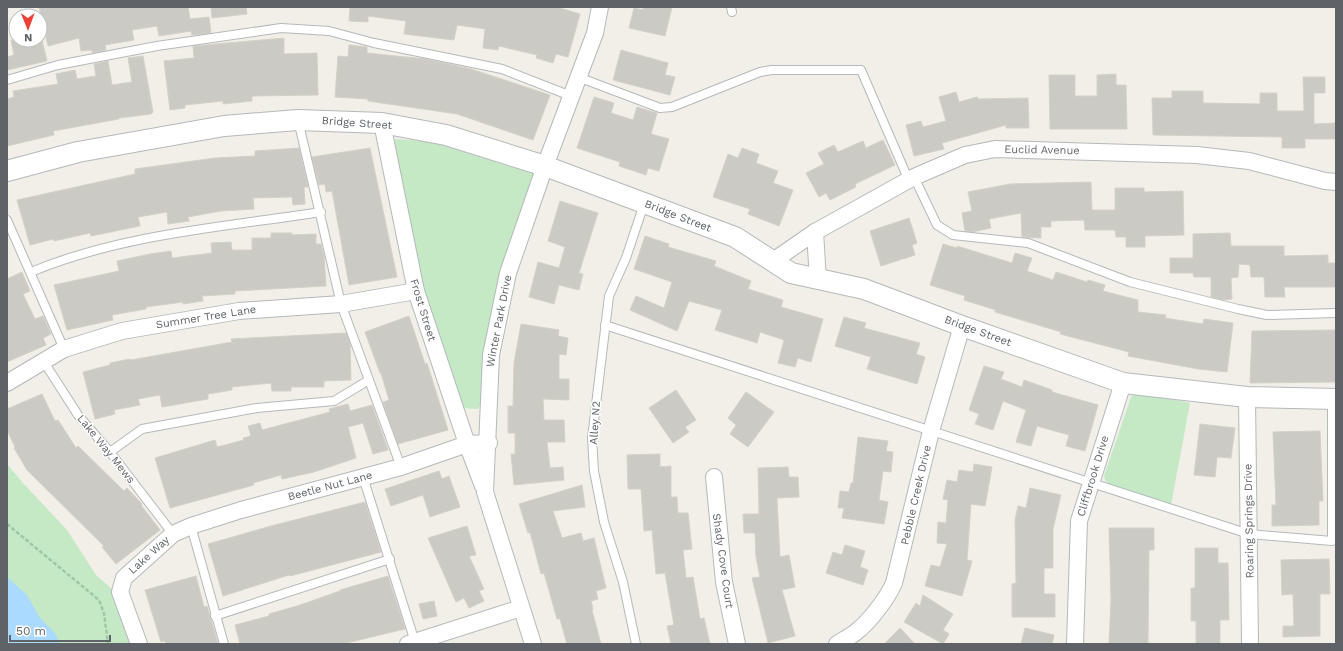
<svg xmlns="http://www.w3.org/2000/svg" width="1343" height="651" viewBox="0 0 1343 651" font-family="'Work Sans',sans-serif">
  <rect width="100%" height="100%" fill="#f1efe8"/>
  <g fill="#c5e8c5">
    <path d="M396,139L433,142L534,174L482,402L478,409L462,408L429,310L392,146Z"/>
    <path d="M1137,392L1190,403L1171,505L1109,484L1105,480L1104,476L1131,397Z"/>
    <path d="M7,464L22,482L67,530L96,575L113,590L130,644H7Z"/>
  </g>
  <path fill="#aadaff" d="M7,577L27,595L40,618L55,633L60,644H7Z"/>
  <g fill="#cccac5" stroke="#d6d1c6">
    <path d="M39,7H188L190,19L209,17L211,33L192,35L191,31L159,36L157,26L132,30L134,40L105,45L106,50L92,53V50L81,51L79,38L48,46Z"/>
    <path d="M211,7H246L247,14L212,18Z"/>
    <path d="M350,7H556L580,14L568,57L556,54L553,63L536,58L537,55L499,46L498,50L483,48L485,29L457,25L454,40L404,34L406,21L368,16V22L349,21Z"/>
    <path d="M643,7H672L665,36L629,28L634,8L643,10Z"/>
    <path d="M284,38V54L317,53L318,95L252,96V101L223,104V101L185,105V108L170,110L164,61L194,58L193,46Z"/>
    <path d="M11,40H42L47,61L7,70V57L14,55Z"/>
    <path d="M349,45L367,47V53L426,59L471,69L550,95L533,140L457,114L368,101V99L335,97L338,56L348,57Z"/>
    <path d="M621,50L668,63L665,75L675,77L670,95L613,80Z"/>
    <path d="M143,56L153,112L151,114L119,118V119L53,131L54,135L7,146V99L14,97L13,91L58,84L56,74L75,70L77,79L96,76L94,64L108,61L112,85L132,82L128,58Z"/>
    <path d="M1116,74V85H1126L1127,129H1050L1049,75H1075V96H1097V75Z"/>
    <path d="M1303,77H1325V93H1314V124L1336,123V139H1305V148H1282V137L1153,135L1152,98H1172V91H1203V103L1260,104V93H1277V111H1304Z"/>
    <path d="M956,92L959,102L977,97L978,99L1028,98L1029,128H1006V125L942,143L944,149L914,156L906,125L921,121L923,127L946,121L939,97Z"/>
    <path d="M594,97L614,103L611,113L633,120L637,107L657,113L651,134L669,139L659,171L648,168L646,175L619,166L620,162L577,148Z"/>
    <path d="M883,140L895,165L855,184L856,187L830,200L826,193L819,197L806,173L824,164L818,153L834,145L838,152L863,141L866,148Z"/>
    <path d="M299,148L308,187H304L305,204L293,205L292,197L253,198L254,209L221,211L188,217L189,221L168,224L167,212L138,217L140,226L91,236L90,233L54,241L53,239L30,245L17,200L135,174V169L215,158L255,156V151Z"/>
    <path d="M370,148L397,277L349,285L332,191L326,192L325,184L319,185L312,157Z"/>
    <path d="M742,148L759,154L756,163L778,171L773,183L793,190L779,226L748,214L750,209L713,197L728,154L738,158Z"/>
    <path d="M1091,182L1092,210H1115V188H1144V192L1183,191L1184,235L1145,236V247H1126V237H1116L1115,230H1085L1084,220L1051,221V227H1041V238L1022,237L1021,213L989,219L991,228L972,232L965,231L962,213L972,211L968,192L1010,184Z"/>
    <path d="M560,201L598,213L579,273L583,274L579,290L559,285L554,304L529,297L538,262L559,268L565,247L548,241Z"/>
    <path d="M909,218L917,243L912,245L915,255L881,266L870,231Z"/>
    <path d="M271,233H292V235L316,234V244H321L324,256L326,286L235,291V294L202,296L203,301L183,304V302L146,307V309L112,315L113,320L67,330L54,285L119,271L117,261L150,254L171,251L172,258L212,253L211,243L231,242L232,250H252V238H271Z"/>
    <path d="M1230,233L1231,246H1284V256L1328,255V263H1336V287H1284L1285,297H1265L1264,277H1251L1250,265L1239,264L1238,277L1231,278L1232,299L1223,300L1211,297V277H1194L1193,273H1170V258H1193V234Z"/>
    <path d="M645,236L669,244L668,247L716,261L714,266L751,281L748,289L783,300L781,307L823,319L811,362L798,358L795,367L778,363L784,340L760,332L757,343L715,330L722,310L689,301L677,331L630,310L636,296L664,308L672,282L634,269Z"/>
    <path d="M943,244L957,248V246L1012,263L1015,253L1032,258L1027,271L1053,280L1056,272L1087,282L1088,280L1105,285L1103,291L1138,300V312L1166,315L1165,318L1203,324L1204,319L1233,323L1227,372L1198,369L1128,356L1129,352L1060,334L1061,332L995,312L996,310L964,300L965,296L930,285Z"/>
    <path d="M22,272L30,291L23,294L35,319L43,316L51,334L43,338L46,345L7,362V279Z"/>
    <path d="M409,316L425,364L427,363L448,430L398,444L383,402L389,400L381,373H380L365,332Z"/>
    <path d="M844,317L866,323L864,328L920,343L916,354L925,357L917,384L867,369L871,357L835,346Z"/>
    <path d="M521,324L559,330L558,336L568,338L566,355L559,354V379H569V400L543,399L544,420H564L565,442H547L550,468L563,467L564,480L514,485L511,454H515V433H508V406H513L514,363Z"/>
    <path d="M1336,330V382L1250,383L1252,331Z"/>
    <path d="M346,333L350,343L351,380L324,381V387H291V391H272L271,383L232,387V390L208,394V399L162,407L160,395L138,399L140,405L114,410L115,414L95,419L83,372L110,365V363L130,359L131,360L232,342L231,339Z"/>
    <path d="M984,366L1004,372L1001,379L1022,387L1024,380L1052,390V392L1098,405L1085,451L1066,446L1069,435L1037,426L1031,446L1016,442L1026,410L1003,401L993,430L975,424L979,414L969,410Z"/>
    <path d="M676,390L696,420L685,427L689,432L673,443L649,408Z"/>
    <path d="M746,392L774,412L748,447L730,434L736,425L728,418Z"/>
    <path d="M42,394L55,421L58,420L76,448L78,446L124,491L127,488L142,504L141,505L160,530L116,564L102,547L104,546L27,470L14,448L15,447L7,430V409Z"/>
    <path d="M348,404L350,411L372,405L388,450L373,454L363,423L348,427L356,458L314,472L282,479L281,475L253,483L254,485L170,508L155,458L215,440L217,447L244,440L243,438L251,436L248,426L260,423L262,430L330,412L329,409Z"/>
    <path d="M1200,424L1235,428L1231,458L1217,457L1215,477L1194,475Z"/>
    <path d="M1320,431L1323,501H1319V525L1272,526V505H1276L1273,432Z"/>
    <path d="M858,437L888,441L886,451L893,452L891,472L883,471L879,500L888,502L884,524L842,518L844,508H838L840,491L849,492L851,483H853Z"/>
    <path d="M660,454V467L671,466V497H677L678,513H688L692,549L683,550L686,578L693,577L700,619L704,618L710,644H671L667,626L674,625L665,573L656,574L652,530L644,531L641,489H628L627,455Z"/>
    <path d="M974,464L992,467L985,506L971,504L967,560L972,561L962,596L925,586L931,565L940,567L947,544L937,543L938,522L946,523L948,500L943,499L947,480L957,482L959,470L973,472Z"/>
    <path d="M788,467L789,477H798L799,497L777,498L780,557L789,555L795,587L782,590L795,636L768,643L752,578L760,577L756,557L755,533H744L743,514H759L758,468Z"/>
    <path d="M439,471L442,479L449,476L460,507L430,517L423,495L391,506L385,489Z"/>
    <path d="M582,485L585,507L553,511L562,538L581,533L583,541L594,538L606,588L596,591L598,599L591,601L593,609L592,610L601,644H567L560,619H557L544,573L541,574L530,532L528,533L519,504Z"/>
    <path d="M1030,488L1061,495L1053,529V568H1044V594H1055V617H1012V584L1016,583L1015,520L1018,506L1026,508Z"/>
    <path d="M365,502L381,552L290,576L289,575L223,596L208,544L271,526Z"/>
    <path d="M467,526L476,555L469,556L484,589L479,591L484,601L469,608L464,598L456,602L428,538Z"/>
    <path d="M1109,528H1154V550H1149L1148,644L1109,643L1111,599Z"/>
    <path d="M845,545L865,551L860,567L868,570L863,585L826,573L833,552L842,555Z"/>
    <path d="M1195,548H1218V563H1228L1229,620H1220V644H1196V621H1191V588H1195Z"/>
    <path d="M1329,559L1330,594H1320V636L1283,637V626H1294L1293,594L1282,595L1281,560Z"/>
    <path d="M196,576L204,607L207,606L218,644H166L165,641L161,642L145,590Z"/>
    <path d="M388,576L405,629L342,644H240L235,625L269,616V614L300,605L340,591V590Z"/>
    <path d="M923,595L953,614L943,630L949,634L943,644L904,622L916,603L920,606Z"/>
    <path d="M434,601L437,616L423,619L419,604Z"/>
    <path d="M900,628L915,644H884Z"/>
    <path d="M1025,628L1054,635L1052,644H1021Z"/>
  </g>
  <g fill="none" stroke-linecap="round" stroke-linejoin="round">
    <g stroke="#b5b8bc" stroke-width="10">
      <g id="service">
        <path d="M731,7L732,12"/>
        <path d="M578,77L660,108L672,107L760,72L772,70H861L906,174L914,177L937,225L953,235L1028,243L1130,282L1238,309L1267,315L1336,313"/>
        <path d="M7,80L58,65L157,46L281,28L329,31L374,43L502,69L571,96"/>
        <path d="M298,120L341,304L401,467"/>
        <path d="M7,220L64,349"/>
        <path d="M31,272C122,234 224,227 321,212"/>
        <path d="M605,325L1249,534L1332,541V400"/>
        <path d="M44,362L78,415L110,452L173,534"/>
        <path d="M110,452L142,429L257,408L334,401L369,380"/>
        <path d="M363,477L415,642"/>
        <path d="M191,526L224,644"/>
        <path d="M215,616L390,559"/>
        <path d="M636,644L623,582L604,522L594,471L592,438L609,296L626,258L644,204"/>
      </g>
    </g>
    <g stroke="#b5b8bc" stroke-width="18">
      <g id="minor">
        <path d="M382,123L416,291L467,444L483,486"/>
        <path d="M815,232L818,280"/>
        <path d="M773,261L815,232L914,177L965,155L995,149L1197,155L1249,161L1325,181L1336,182"/>
        <path d="M7,383L64,349L122,331L239,311L341,304L416,291"/>
        <path d="M1247,397L1250,644"/>
        <path d="M714,477L724,582L737,644"/>
        <path d="M139,644L120,592L124,578L173,534L191,526L241,510L401,467L467,444L489,443"/>
        <path d="M408,644L521,608"/>
        <path d="M533,644L485,492L491,355L508,273L545,166L595,33L600,7"/>
        <path d="M837,644C843,640 850,637 856,632C869,622 887,599 894,583L931,431L962,326"/>
        <path d="M1075,644L1079,521L1123,383"/>
      </g>
    </g>
    <g stroke="#b5b8bc" stroke-width="22">
      <path id="tertiary" d="M7,171L78,152L224,126L298,120L382,123L446,135L545,166L735,237L791,273L864,289L962,326L1123,383L1247,397L1336,399"/>
    </g>
    <path stroke="#9cc7a9" stroke-width="2.5" stroke-dasharray="4 2" stroke-linecap="butt" d="M7,524L99,600L104,613L108,644"/>
    <use href="#service" stroke="#fff" stroke-width="8"/>
    <use href="#minor" stroke="#fff" stroke-width="16"/>
    <use href="#tertiary" stroke="#fff" stroke-width="20"/>
  </g>
  <g text-anchor="middle" dominant-baseline="central" stroke-width="3" stroke-linejoin="round" paint-order="stroke">
    <g font-size="11" fill="#5f6368" stroke="#fff">
      <text transform="translate(357 123) rotate(4)">Bridge Street</text>
      <text transform="translate(1042 150) rotate(1)">Euclid Avenue</text>
      <text transform="translate(678 216) rotate(21)">Bridge Street</text>
      <text transform="translate(423 310) rotate(73)">Frost Street</text>
      <text transform="translate(206 317) rotate(-9)">Summer Tree Lane</text>
      <text transform="translate(499 321) rotate(-79)">Winter Park Drive</text>
      <text transform="translate(978 331) rotate(20)">Bridge Street</text>
      <text transform="translate(595 423) rotate(-86)">Alley N2</text>
      <text transform="translate(106 449) rotate(51)">Lake Way Mews</text>
      <text transform="translate(1093 476) rotate(-73)">Cliffbrook Drive</text>
      <text transform="translate(330 486) rotate(-15)">Beetle Nut Lane</text>
      <text transform="translate(916 495) rotate(-77)">Pebble Creek Drive</text>
      <text transform="translate(1249 521) rotate(-91)">Roaring Springs Drive</text>
      <text transform="translate(149 555) rotate(-42)">Lake Way</text>
      <text transform="translate(723 561) rotate(82)">Shady Cove Court</text>
    </g>
  </g>
  <rect width="1343" height="651" fill="none" stroke="#5f6368" stroke-width="16"/>
  <g transform="translate(28 28) rotate(179)"><circle r="19" fill="#ffffff" stroke="#bfc1c3"/>
  <path d="M0-3L7 15L0 10L-7 15Z" fill="#ea4335"/>
  <text y="-6" font-size="11" font-weight="bold" text-anchor="middle" fill="#5f6368">N</text>
  </g>
  <path d="M10 635v6h100v-6" fill="none" stroke="#5f6368" stroke-width="2"/>
  <text x="16" y="635" font-size="12" fill="#5f6368" stroke="#ffffff" stroke-width="3" paint-order="stroke">50 m</text>
</svg>
